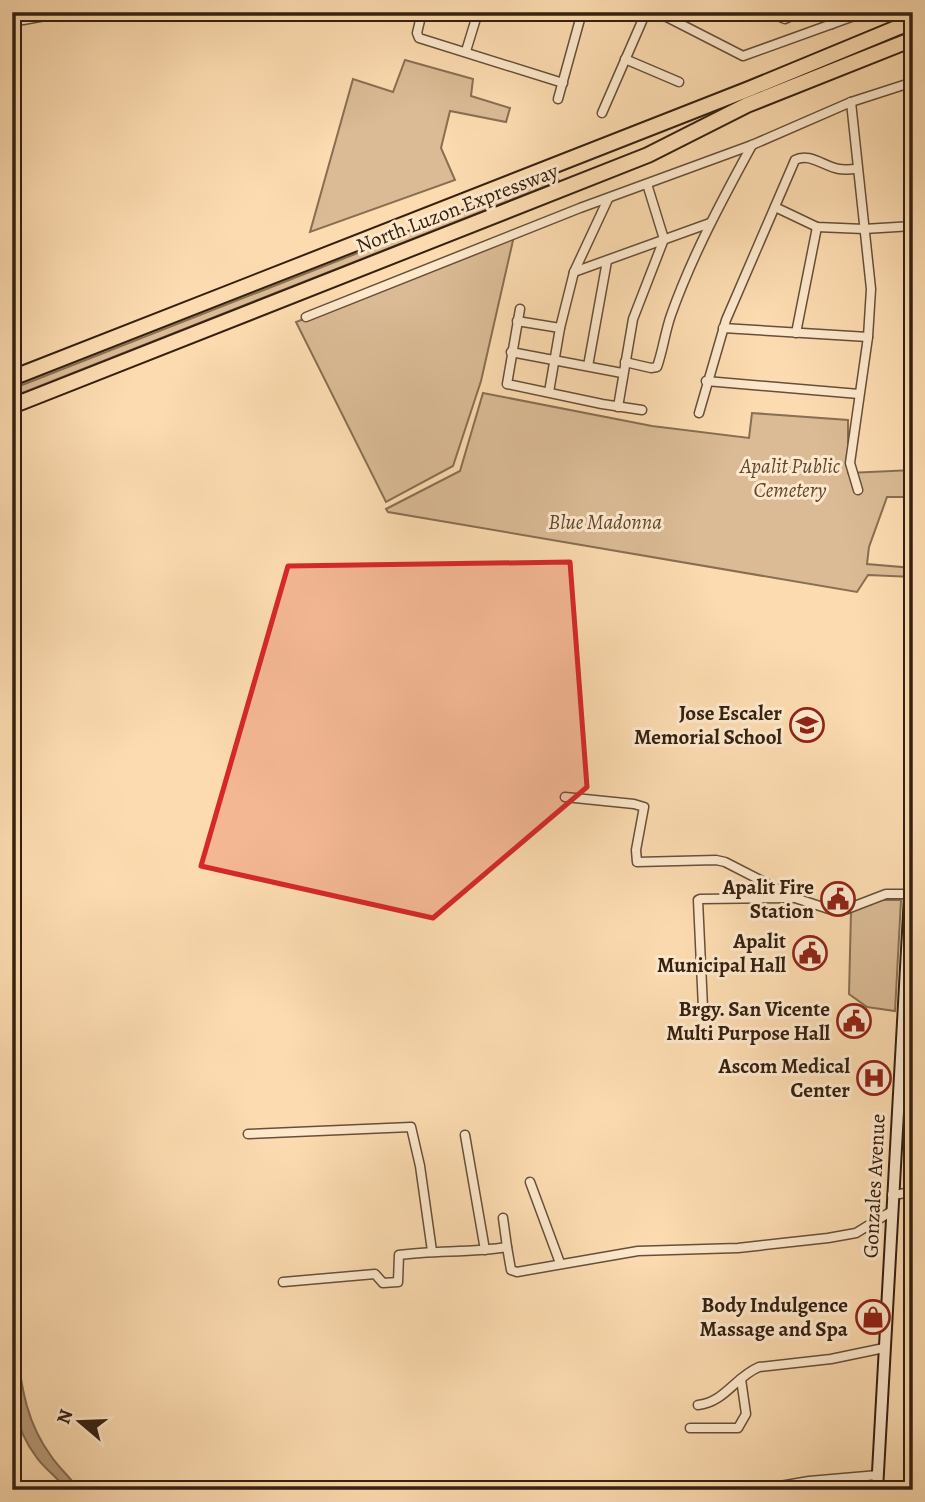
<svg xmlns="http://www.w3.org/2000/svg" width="925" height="1502" viewBox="0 0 925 1502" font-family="Alegreya,serif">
  <rect width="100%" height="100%" fill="#fcdbb0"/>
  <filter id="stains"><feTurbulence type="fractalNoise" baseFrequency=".00286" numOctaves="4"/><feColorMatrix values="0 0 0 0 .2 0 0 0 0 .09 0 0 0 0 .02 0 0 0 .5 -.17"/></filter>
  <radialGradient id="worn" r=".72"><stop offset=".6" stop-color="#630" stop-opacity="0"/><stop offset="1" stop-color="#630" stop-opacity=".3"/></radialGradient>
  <g fill="#dabb95" stroke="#886e52" stroke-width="2">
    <path d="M405,60L473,79L471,96L510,108L506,122L450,111L441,148L455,180L310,232L353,79L393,92Z"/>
    <path d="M556,175L559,181L12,397V389Z"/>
    <path d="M514,236L481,381L453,466L386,502L296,322Z"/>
    <path d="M483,393L652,426L749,438L752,413L848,420V473L913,470V497H887L869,547L867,564L913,568V577L868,575L857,592L388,512L386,509L460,471Z"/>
    <path d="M878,900H901L895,1011L867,1007L849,994L851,912Z"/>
  </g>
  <path fill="#b89b7a" stroke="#846a50" stroke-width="2" d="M12,1347H16C22,1388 26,1422 51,1456C59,1468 71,1478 79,1490H67C58,1478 45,1469 37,1458C10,1423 12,1389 12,1347Z"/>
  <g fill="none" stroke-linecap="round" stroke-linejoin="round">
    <g stroke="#674f38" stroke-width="11">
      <g id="minor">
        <path d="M422,12L417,33L419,38L563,83"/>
        <path d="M657,12L743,56L865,12"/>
        <path d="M768,12L785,19L800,12"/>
        <path d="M826,12L832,24"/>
        <path d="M466,51L478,12"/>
        <path d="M625,59L679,82"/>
        <path d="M558,99L582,12"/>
        <path d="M851,102L871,289L868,337L850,463L858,490"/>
        <path d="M602,113L646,12"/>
        <path d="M775,207L817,227L864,229L913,226"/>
        <path d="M574,272L710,223"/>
        <path d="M520,309L507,384L602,404L642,410"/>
        <path d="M306,317L580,208L752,145L851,102L913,82"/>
        <path d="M517,321L560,328"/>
        <path d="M723,328L868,337"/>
        <path d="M796,333L817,227"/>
        <path d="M511,352L622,373"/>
        <path d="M625,362L651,368L657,367C663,350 665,332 671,315C692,256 722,200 752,145"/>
        <path d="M588,366L607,261"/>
        <path d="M706,381L859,394"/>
        <path d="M549,392L560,328L574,272L608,199"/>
        <path d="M618,407L633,319L664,239L647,184"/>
        <path d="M699,413L726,320L795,160C809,152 825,167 839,169C845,170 851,169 857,169"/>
        <path d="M565,797L634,804L644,807L636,850L637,862L716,860L725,862L795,898L832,910L847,909L886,894H909"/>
        <path d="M703,1008L698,900L700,899L792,898"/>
        <path d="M248,1134L411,1127L420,1166L432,1251"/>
        <path d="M465,1135L485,1250"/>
        <path d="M530,1182L560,1263"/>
        <path d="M892,1195L913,1192"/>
        <path d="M503,1218L507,1247"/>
        <path d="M283,1282L375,1274L383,1283L398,1282L399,1255C435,1250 471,1253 507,1247L511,1270L517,1272L638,1251L738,1248L828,1238L856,1233L892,1211"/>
        <path d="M698,1405C725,1402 735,1377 759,1367L831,1359L884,1348"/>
        <path d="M690,1428H738L746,1414L741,1379"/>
        <path d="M756,1490L809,1481L878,1475"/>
      </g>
    </g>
    <g stroke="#674f38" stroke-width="13">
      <path id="tertiary" d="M12,16L23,19L61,12"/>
    </g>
    <g stroke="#352010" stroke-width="14">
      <g id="secondary">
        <path d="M900,12L913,42"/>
        <path d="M877,1490L913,842"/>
      </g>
    </g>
    <g stroke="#352010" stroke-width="18">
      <g id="motorway">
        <path d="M12,378L749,89L894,29"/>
        <path d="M12,406L648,155L747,105L903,43"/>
      </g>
    </g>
    <use href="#minor" stroke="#fde8cc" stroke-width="8"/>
    <use href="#tertiary" stroke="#fde8cc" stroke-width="10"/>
    <use href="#secondary" stroke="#fde8cc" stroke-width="10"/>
    <use href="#motorway" stroke="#fcdbb0" stroke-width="14"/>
    <g stroke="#352010" stroke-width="18" stroke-linecap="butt">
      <g id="motorway-bridge">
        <path d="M894,29L913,22"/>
        <path d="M903,43L913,39"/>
      </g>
    </g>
    <use href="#motorway-bridge" stroke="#fcdbb0" stroke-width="14"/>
  </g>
  <path fill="#d62828" fill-opacity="0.2" stroke="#d62828" stroke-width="5" stroke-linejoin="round" d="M570,562L587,787L433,918L201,866L288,566Z"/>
  <defs>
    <g id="school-ring" transform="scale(1.75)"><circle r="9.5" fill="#fde8cc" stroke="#8f2418" stroke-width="1.5"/><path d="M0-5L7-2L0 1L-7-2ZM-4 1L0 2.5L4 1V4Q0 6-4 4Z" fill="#8f2418"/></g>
    <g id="civic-ring" transform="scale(1.75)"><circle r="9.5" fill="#fde8cc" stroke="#8f2418" stroke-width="1.5"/><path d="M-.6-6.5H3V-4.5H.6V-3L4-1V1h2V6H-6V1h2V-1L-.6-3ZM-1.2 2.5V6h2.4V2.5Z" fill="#8f2418"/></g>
    <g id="hospital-ring" transform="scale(1.75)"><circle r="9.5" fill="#fde8cc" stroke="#8f2418" stroke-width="1.5"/><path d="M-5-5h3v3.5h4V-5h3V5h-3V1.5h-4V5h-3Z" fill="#8f2418"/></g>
    <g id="shop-ring" transform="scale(1.75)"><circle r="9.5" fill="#fde8cc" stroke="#8f2418" stroke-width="1.5"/><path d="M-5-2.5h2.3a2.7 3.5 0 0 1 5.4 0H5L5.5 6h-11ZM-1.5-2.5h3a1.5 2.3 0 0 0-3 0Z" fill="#8f2418"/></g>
  </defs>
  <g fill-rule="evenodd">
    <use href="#school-ring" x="807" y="725"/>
    <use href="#civic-ring" x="838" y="899"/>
    <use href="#civic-ring" x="810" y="953"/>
    <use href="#civic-ring" x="854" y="1021"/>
    <use href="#hospital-ring" x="874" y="1078"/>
    <use href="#shop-ring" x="873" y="1317"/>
  </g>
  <g text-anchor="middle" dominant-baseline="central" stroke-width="6" stroke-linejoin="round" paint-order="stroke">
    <g font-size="21" fill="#352010" stroke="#fde8cc">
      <text transform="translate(457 208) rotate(-21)">North Luzon Expressway</text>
      <text transform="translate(874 1186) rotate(-87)">Gonzales Avenue</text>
    </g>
    <g font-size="21" font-style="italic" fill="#5e4731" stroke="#fde8cc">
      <text x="790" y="466">Apalit Public<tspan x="790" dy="24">Cemetery</tspan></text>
      <text x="605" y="522">Blue Madonna</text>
    </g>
    <g font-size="21" font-weight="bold" fill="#352010" stroke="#fde8cc" text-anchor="end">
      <text x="782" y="713">Jose Escaler<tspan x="782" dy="24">Memorial School</tspan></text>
      <text x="814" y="887">Apalit Fire<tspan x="814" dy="24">Station</tspan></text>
      <text x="786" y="941">Apalit<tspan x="786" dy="24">Municipal Hall</tspan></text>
      <text x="830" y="1009">Brgy. San Vicente<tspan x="830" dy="24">Multi Purpose Hall</tspan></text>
      <text x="850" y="1066">Ascom Medical<tspan x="850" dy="24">Center</tspan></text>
      <text x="848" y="1305">Body Indulgence<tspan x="848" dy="24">Massage and Spa</tspan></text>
    </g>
  </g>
  <rect width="925" height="1502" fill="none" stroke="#fcdbb0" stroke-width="42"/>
  <rect x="14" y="14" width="897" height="1474" fill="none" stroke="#352010" stroke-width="3.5"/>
  <rect x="21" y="21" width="883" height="1460" fill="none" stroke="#352010" stroke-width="2"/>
  <g transform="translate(80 1422) rotate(289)" stroke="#fde8cc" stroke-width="5" paint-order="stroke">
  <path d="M0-5L12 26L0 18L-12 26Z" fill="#352010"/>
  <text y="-10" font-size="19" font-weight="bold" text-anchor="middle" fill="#352010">N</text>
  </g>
  <rect width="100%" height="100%" filter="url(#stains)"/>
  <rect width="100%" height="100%" fill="url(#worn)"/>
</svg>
